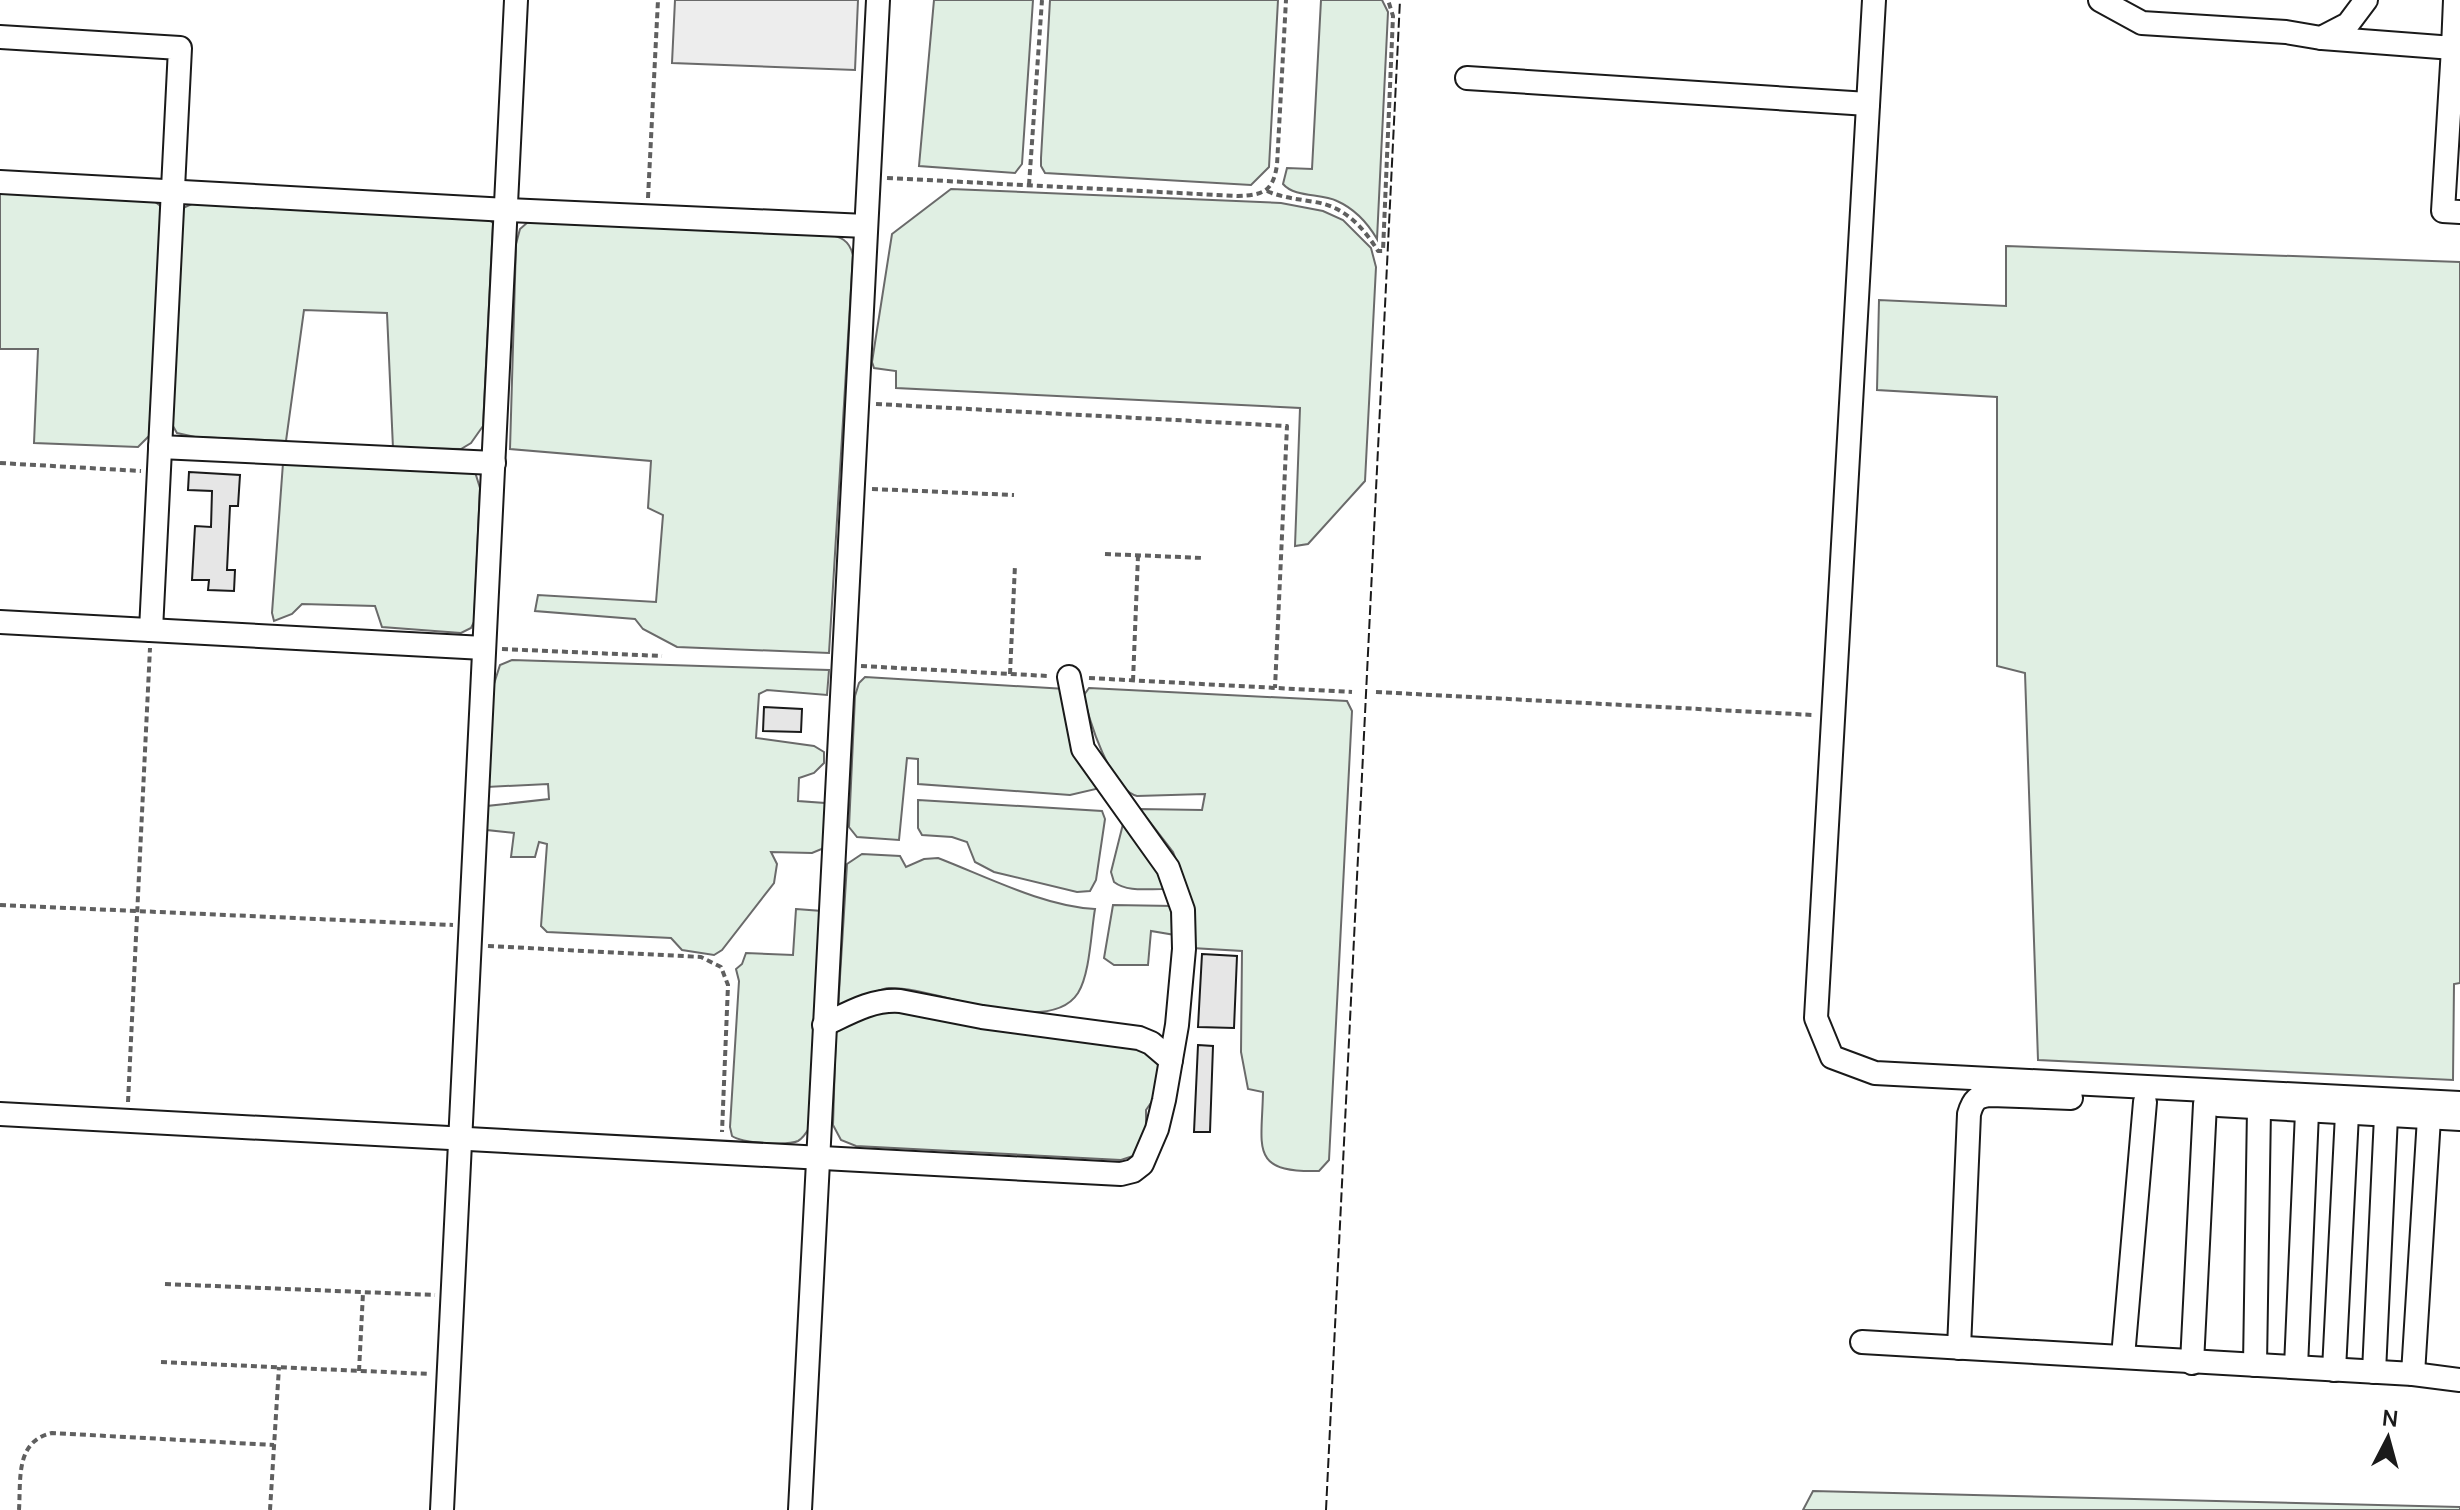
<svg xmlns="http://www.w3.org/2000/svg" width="2460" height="1510" viewBox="0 0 2460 1510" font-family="Manrope,sans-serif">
  <rect width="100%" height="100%" fill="#fff"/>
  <g fill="#e0efe3" stroke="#6a6a6a" stroke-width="2">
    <path d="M934,0H1033L1022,164L1015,173L919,166Z"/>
    <path d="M1050,0H1278L1269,167L1251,185L1045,173L1041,166V158Z"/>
    <path d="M1321,0H1382L1388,12L1377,239C1367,222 1355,209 1337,201C1321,193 1295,198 1283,184L1287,168L1312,169Z"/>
    <path d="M951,189L1281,203L1323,211L1343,220L1371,248L1376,267L1365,481L1308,544L1295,546L1300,408L896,388V371L874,368L872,362L892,234Z"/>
    <path d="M0,193L154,201L163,208L149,436L138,447L34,443L38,349H0Z"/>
    <path d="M196,202L487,218L493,223L483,426L471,443L461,449L393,448L387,313L304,310L286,441L195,437L177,433L170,421L181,217L183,208Z"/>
    <path d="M528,222L825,233C840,237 849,239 853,255L829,653L677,647L643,629L635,619L535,611L538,595L656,602L663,515L648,508L651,461L510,449L516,244L520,229Z"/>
    <path d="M2006,246L2460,262V983L2454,984L2453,1080L2038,1060L2025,673L1997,666V397L1877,390L1879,300L2006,306Z"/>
    <path d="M283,463L475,472L480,488L474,622L471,628L461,633L382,627L375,606L302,604L292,614L274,621L272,613Z"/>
    <path d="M512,660L829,670L827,695L767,690L759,694L756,738L814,746L824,752V763L814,773L799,778L798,801L825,803L827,809L824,848L812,853L771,852L777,864L774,883L722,950L714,955L682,950L671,938L547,932L541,926L547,844L539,842L535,857H511L514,833L487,830V806L549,799L548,784L487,787L493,687L500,665Z"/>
    <path d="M865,677L1066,689L1099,782L1096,789L1070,795L918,784V759L907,758L899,840L857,837L849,827L855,696L859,683Z"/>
    <path d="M1089,688L1347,701L1352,711L1329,1160L1319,1171C1249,1173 1262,1148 1263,1092L1248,1089L1241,1052L1242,951L1192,948L1184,881L1173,852L1140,809L1202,810L1205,794L1137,796C1111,789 1088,720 1084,695Z"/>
    <path d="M918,800L1102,811L1105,819L1096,880L1090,891L1077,892L994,872L975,862L967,842L952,837L922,835L918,828Z"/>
    <path d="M1123,824L1130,828L1165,885L1162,889C1146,889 1127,892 1114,882L1111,872Z"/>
    <path d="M862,854L900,856L906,867L924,859L938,858C985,876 1045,907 1095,909C1091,932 1090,974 1078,993C1048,1040 933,986 889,988C874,989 854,1004 838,1009L847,864Z"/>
    <path d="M1113,905L1173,906L1175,935L1151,931L1148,965H1114L1104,958Z"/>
    <path d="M796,909L822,911L811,1125C808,1130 804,1138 798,1141C787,1146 742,1143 732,1136L730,1127L739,981L736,969L742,964L746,953L793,955Z"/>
    <path d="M885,1005L1142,1044L1163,1060L1162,1087L1146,1110V1125L1139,1154L1121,1160L856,1146L841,1140L833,1125L836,1027Z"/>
    <path d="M1813,1491L2460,1507V1510H1803Z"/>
  </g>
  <path fill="#ededed" stroke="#6a6a6a" stroke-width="2" d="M675,0H858L855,70L672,63Z"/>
  <g fill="#e6e6e6" stroke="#1a1a1a" stroke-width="2">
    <path d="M189,472L240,475L238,506H230L227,570H235L234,591L208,590L209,580H192L195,526L211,527L212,491L188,490Z"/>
    <path d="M764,707L802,709L801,732L763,731Z"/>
    <path d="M1202,954L1237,956L1234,1028L1198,1027Z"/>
    <path d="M1198,1045L1213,1046L1210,1132H1194Z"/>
  </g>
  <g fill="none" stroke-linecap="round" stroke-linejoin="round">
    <g stroke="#1a1a1a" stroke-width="26">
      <g id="minor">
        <path d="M1874,0L1816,1018L1832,1057L1875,1073L2460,1103"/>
        <path d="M2100,0L2142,23L2286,32L2321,38L2348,24L2366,0"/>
        <path d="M0,37L180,48L151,630"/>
        <path d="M2322,38L2453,48L2455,0"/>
        <path d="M2453,48L2443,211L2460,212"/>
        <path d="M1467,78L1868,104"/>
        <path d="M0,182L507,210L866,226"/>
        <path d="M160,447L494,463"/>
        <path d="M0,622L484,648"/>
        <path d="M824,1025C849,1013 872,999 900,1001L982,1017L1139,1038L1151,1043L1171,1060"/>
        <path d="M2218,1105L2460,1119"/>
        <path d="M0,1114L1121,1174L1133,1171L1142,1164L1157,1129L1164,1100L1177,1025L1184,949L1183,910L1168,868L1083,749L1069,677"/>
        <path d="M1862,1342L2413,1374L2429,1118"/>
        <path d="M1959,1348L1969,1114C1973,1100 1977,1096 1991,1095L2071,1098"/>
        <path d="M2123,1357L2145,1102"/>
        <path d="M2192,1363L2205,1104"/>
        <path d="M2255,1365L2259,1108"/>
        <path d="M2296,1367L2307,1112"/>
        <path d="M2334,1370L2347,1114"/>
        <path d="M2374,1372L2386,1116"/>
        <path d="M2413,1374L2460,1380"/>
        <path d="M442,1510L516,0"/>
        <path d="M800,1510L878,0"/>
      </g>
    </g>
    <g stroke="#5f5f5f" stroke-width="4" stroke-dasharray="6 4" stroke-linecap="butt">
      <path d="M887,178L1238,196C1264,195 1273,191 1277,165L1286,0"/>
      <path d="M1029,185L1042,0"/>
      <path d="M1267,191C1283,198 1298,199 1315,202C1345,207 1363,227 1378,251H1383L1393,16L1388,0"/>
      <path d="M648,198L658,0"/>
      <path d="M876,404L1287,426L1275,688"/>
      <path d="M0,463L141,471"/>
      <path d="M872,489L1014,495"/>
      <path d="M1105,554L1204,558"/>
      <path d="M502,649L662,656"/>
      <path d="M861,666L1048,676"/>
      <path d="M1010,674L1015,565"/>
      <path d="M1089,678L1352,692"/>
      <path d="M1133,681L1138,556"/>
      <path d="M1376,692L1813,715"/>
      <path d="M0,905L453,925"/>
      <path d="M488,946L701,957L721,967L728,985L722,1132"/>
      <path d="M128,1102L150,648"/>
      <path d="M165,1284L435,1295"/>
      <path d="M161,1362L430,1374"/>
      <path d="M359,1371L363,1293"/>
      <path d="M19,1510C21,1479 15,1441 52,1433L274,1445"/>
      <path d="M270,1510L279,1367"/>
    </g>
    <use href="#minor" stroke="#fff" stroke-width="22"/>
    <path stroke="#1a1a1a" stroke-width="2" stroke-dasharray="10 4" stroke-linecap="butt" d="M1326,1510L1400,0"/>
  </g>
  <g transform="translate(2388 1438) rotate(6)" stroke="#ffffff" stroke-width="6" paint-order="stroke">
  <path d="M0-6L14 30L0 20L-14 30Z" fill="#1a1a1a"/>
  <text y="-12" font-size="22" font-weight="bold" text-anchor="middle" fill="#1a1a1a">N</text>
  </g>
</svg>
